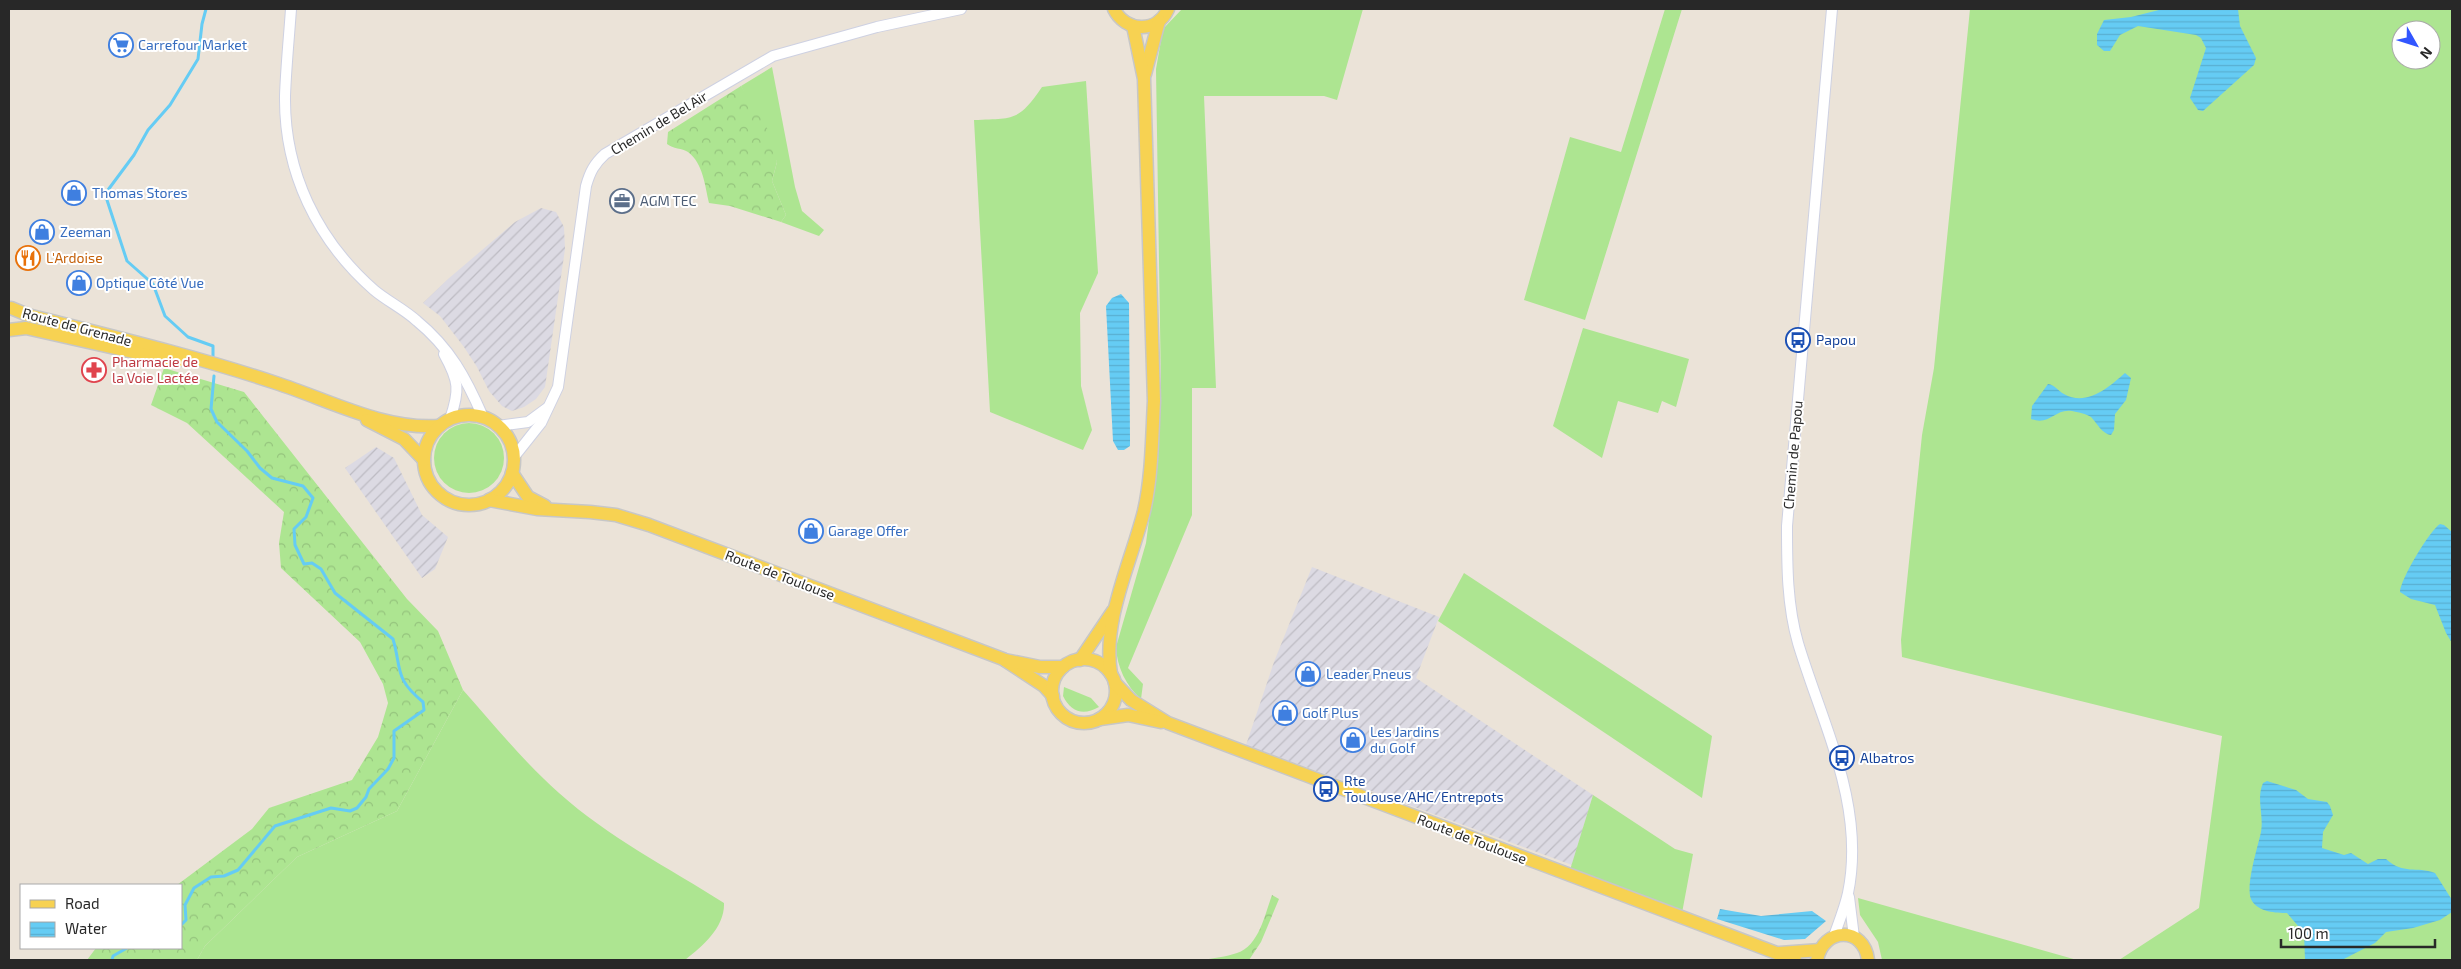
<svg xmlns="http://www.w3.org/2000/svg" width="2461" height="969" font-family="'Exo 2',sans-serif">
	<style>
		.industrial { fill: url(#industrial-furrows) }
		.grass { fill: #ade591; fill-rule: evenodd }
		.forest { fill: url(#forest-crowns) }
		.water { fill: url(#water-rules) }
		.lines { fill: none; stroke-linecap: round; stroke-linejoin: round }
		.stream { stroke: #65ccf4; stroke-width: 3 }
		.minor-casing { stroke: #ced1e2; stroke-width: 12 }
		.major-casing { stroke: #c7c7c7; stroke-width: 15 }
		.minor { stroke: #fff; stroke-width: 10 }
		.major { stroke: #f7d252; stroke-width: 12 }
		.labels { text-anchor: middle; stroke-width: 4; stroke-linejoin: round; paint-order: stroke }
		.shop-label { font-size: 14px; fill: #366cbe; stroke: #fff; text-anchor: start }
		.street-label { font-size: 14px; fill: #282828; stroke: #fff }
		.service-label { font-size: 14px; fill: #4e5e75; stroke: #fff; text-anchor: start }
		.food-label { font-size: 14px; fill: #c56008; stroke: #fff; text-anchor: start }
		.transit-label { font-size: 14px; fill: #164399; stroke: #fff; text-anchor: start }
		.health-label { font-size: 14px; fill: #be3a42; stroke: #fff; text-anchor: start }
	</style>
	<defs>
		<pattern id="industrial-furrows" width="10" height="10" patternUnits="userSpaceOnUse" patternTransform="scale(1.25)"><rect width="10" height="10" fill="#dcdae3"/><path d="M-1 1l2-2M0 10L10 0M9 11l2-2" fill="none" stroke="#bdbbc3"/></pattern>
		<pattern id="forest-crowns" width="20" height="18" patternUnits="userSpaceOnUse" patternTransform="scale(1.25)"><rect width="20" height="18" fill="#ade591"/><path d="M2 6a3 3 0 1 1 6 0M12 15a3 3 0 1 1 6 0" fill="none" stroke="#95c47d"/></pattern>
		<pattern id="water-rules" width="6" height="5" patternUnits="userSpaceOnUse" patternTransform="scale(1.25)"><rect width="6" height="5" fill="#65ccf4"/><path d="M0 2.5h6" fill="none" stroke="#58afd1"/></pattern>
	</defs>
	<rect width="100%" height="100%" fill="#ebe3d8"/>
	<!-- industrial -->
	<g class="industrial">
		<polygon points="541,208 556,212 564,227 565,249 545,387 536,399 524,407 512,411 502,406 489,391 477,367 464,347 440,316 423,303 448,279 515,222"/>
		<polygon points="376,447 394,458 422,515 448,537 435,569 422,578 345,468"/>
		<polygon points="1312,567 1439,617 1416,678 1593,795 1572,865 1246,745 1274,662"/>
	</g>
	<!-- grass -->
	<g class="grass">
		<path d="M1182,9H1363L1337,100L1324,96H1204L1216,388H1192V515L1128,668L1143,684L1141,699C1126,686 1117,667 1116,647L1146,543L1157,458L1161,389L1156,69L1163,29Z"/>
		<polygon points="1665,9 1682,9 1585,320 1524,300 1570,137 1621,152"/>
		<path d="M1970,9H2452V960H2119L2199,908L2222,736L1902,657L1901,640L1922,435L1934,368ZM2401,30H2431V60H2401Z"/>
		<polygon points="772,67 795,187 802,211 824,230 819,236 781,222 786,215 772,181 777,162 741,86"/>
		<path d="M1086,81L1098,273L1080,313L1081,386L1092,430L1083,450L990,412L974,120C1014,118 1018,122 1042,87Z"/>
		<polygon points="1583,328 1689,359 1676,407 1662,401 1658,413 1618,401 1602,458 1553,426"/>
		<circle cx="469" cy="458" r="35"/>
		<polygon points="1464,573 1712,736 1702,798 1438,621"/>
		<path d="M1064,687L1091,698L1099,707C1083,716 1071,712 1063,696Z"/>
		<path d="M463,690C494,725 524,762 559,793C608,837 669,868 724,903C725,927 703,946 685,960H197L205,946L297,857L397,811Z"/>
		<polygon points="1593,795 1675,849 1693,854 1682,913 1570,870"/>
		<polygon points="1858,898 2077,960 1882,960 1878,942 1860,915"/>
	</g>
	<!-- forest -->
	<g class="forest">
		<path d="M741,86L770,133L777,162L772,181L786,215L781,222L730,206L709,203C705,186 703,163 688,152C682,148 673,149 667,144L668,132Z"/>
		<polygon points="164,368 244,392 407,599 438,631 463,690 397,811 297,857 205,946 197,960 87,960 96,948 181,948 181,885 177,885 252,829 269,808 352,780 378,737 388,703 383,684 360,642 281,568 279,543 284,512 187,423 151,405"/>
		<path d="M1272,895L1279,899L1261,942L1249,960H1202C1213,958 1226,957 1237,953C1259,946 1265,914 1272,895Z"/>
	</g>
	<!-- water -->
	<g class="water">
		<polygon points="2163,9 2238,9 2240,26 2256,58 2254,65 2203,111 2198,110 2190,98 2206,48 2201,38 2196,35 2138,26 2120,35 2110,51 2104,51 2097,45 2097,34 2104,20 2131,17"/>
		<polygon points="1121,294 1129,303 1130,440 1130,446 1124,450 1118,450 1113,441 1106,306 1112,298"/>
		<path d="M2125,373L2131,378L2126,400L2115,414L2114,430L2111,435C2102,434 2097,423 2091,417C2087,414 2077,412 2072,411C2055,408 2050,426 2031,419L2032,406L2048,384C2055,385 2058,391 2064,394C2087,407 2109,387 2125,373Z"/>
		<path d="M2440,524L2444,525L2452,532V643L2446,633L2435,605L2411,599L2400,592C2400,580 2430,530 2440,524Z"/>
		<path d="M2267,781L2296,790L2308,799L2327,802L2330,806L2333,815L2323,832L2322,848L2344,855L2351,853L2368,864L2378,859H2386C2404,875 2416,866 2435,873L2452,900V912L2440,920L2413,928L2386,932L2375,943L2342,960H2305L2304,933L2287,913C2276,913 2259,912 2252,901C2244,890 2258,846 2261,832C2264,815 2256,799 2263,783Z"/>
		<polygon points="1720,909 1761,916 1812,911 1826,921 1805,939 1784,940 1717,919"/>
	</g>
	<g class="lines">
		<!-- stream -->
		<g class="stream">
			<polyline points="206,9 202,24 198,59 170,105 148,130 134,155 105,194 127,261 153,284 165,316 188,337 213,346 213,359"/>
			<path d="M181,925L186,920L185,905L194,888L211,877L224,876L238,870L275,826L331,808L350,811L357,808L366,797L369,789L388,769L394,758V731L424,710L423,702C394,678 402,670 393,639L335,593L321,569L312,563L304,564L295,545L294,529L306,517L313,498L303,486L272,478L260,468L247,451L217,422L211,409L214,376"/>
			<polyline points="112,960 113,956 127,948"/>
		</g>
		<defs>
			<g id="minor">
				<path d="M291,9C289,38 286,67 285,96C284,172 317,240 374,290C387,301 404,309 417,321C450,348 466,378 483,417"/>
				<path d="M1832,9L1787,526C1787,565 1787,605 1798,643C1822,723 1866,806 1848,893C1845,907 1839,922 1834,936"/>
				<path d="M444,354C459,381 460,390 450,419"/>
				<polyline points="498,426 528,422 547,408"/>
				<path d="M514,457L541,423L558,387L586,186C590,172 594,164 605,154L773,56L877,27L961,9"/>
				<polyline points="1849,897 1854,937"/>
			</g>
			<g id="major">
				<path d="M1114,9C1125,32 1157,34 1168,9"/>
				<polyline points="1145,74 1159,21"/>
				<path d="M11,308L28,315C111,336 195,356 276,383C329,400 383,430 439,426"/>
				<polyline points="9,330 26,328 164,359 180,360"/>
				<circle cx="469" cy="460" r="45"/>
				<polyline points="367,420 404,439 424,460"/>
				<polyline points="512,473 528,497 545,506"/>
				<polyline points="489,500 537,509 590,512 616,515 649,525 1003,659 1044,686 1053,696"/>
				<circle cx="1084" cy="691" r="32"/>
				<polyline points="1005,660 1040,667 1063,667"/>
				<polyline points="1080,660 1113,611"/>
				<path d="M1111,674C1102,620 1131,563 1144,511C1152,476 1152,437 1154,401L1144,79L1133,26"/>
				<polyline points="1115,683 1131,700 1168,723 1795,960"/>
				<polyline points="1100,719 1128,715 1161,722"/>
				<polyline points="1780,953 1820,950"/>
				<path d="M1817,960C1823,927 1864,926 1868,960"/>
			</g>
		</defs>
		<!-- minor casing -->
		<use href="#minor" class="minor-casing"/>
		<!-- major casing -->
		<use href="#major" class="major-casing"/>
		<!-- minor -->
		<use href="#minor" class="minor"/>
		<!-- major -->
		<use href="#major" class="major"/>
	</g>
	<!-- icons -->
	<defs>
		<symbol id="supermarket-ring" viewBox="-11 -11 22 22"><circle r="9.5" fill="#fff" stroke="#3f7fe0" stroke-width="1.5"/><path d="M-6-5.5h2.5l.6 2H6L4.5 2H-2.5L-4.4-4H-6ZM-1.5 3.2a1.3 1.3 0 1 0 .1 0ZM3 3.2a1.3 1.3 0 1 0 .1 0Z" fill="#3f7fe0"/></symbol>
		<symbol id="shop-ring" viewBox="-11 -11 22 22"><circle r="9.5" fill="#fff" stroke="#3f7fe0" stroke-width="1.5"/><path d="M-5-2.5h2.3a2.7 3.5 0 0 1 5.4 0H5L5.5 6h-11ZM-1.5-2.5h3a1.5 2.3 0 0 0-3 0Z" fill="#3f7fe0"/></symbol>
		<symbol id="office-ring" viewBox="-11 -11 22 22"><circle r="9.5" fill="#fff" stroke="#5c6f8a" stroke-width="1.5"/><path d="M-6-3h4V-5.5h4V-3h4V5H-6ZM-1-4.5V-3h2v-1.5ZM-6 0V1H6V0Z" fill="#5c6f8a"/></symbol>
		<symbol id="restaurant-ring" viewBox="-11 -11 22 22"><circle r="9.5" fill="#fff" stroke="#e8710a" stroke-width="1.5"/><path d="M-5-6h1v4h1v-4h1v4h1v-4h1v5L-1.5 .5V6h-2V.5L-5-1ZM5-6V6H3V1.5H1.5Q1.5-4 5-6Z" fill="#e8710a"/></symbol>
		<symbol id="bus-ring" viewBox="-11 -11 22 22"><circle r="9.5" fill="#fff" stroke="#1a4fb4" stroke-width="1.5"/><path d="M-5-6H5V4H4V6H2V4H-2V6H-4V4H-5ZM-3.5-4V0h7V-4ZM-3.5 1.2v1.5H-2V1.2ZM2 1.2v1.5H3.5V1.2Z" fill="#1a4fb4"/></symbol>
		<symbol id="pharmacy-ring" viewBox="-11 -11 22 22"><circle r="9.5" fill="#fff" stroke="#e0444e" stroke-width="1.5"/><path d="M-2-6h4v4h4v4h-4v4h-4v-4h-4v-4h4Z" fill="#e0444e"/></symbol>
	</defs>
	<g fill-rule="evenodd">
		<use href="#supermarket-ring" x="107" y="31" width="28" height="28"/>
		<use href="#shop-ring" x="60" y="179" width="28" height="28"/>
		<use href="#office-ring" x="608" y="187" width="28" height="28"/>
		<use href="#shop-ring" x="28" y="218" width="28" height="28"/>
		<use href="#restaurant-ring" x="14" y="244" width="28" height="28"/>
		<use href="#shop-ring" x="65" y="269" width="28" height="28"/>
		<use href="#bus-ring" x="1784" y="326" width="28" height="28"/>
		<use href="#pharmacy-ring" x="80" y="356" width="28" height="28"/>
		<use href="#shop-ring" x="797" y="517" width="28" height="28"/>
		<use href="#shop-ring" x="1294" y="660" width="28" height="28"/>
		<use href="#shop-ring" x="1271" y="699" width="28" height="28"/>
		<use href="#shop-ring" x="1339" y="726" width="28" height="28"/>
		<use href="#bus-ring" x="1828" y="744" width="28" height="28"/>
		<use href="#bus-ring" x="1312" y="775" width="28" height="28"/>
	</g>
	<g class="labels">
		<!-- shop labels -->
		<g class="shop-label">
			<text x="138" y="50">Carrefour Market</text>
			<text x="92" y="198">Thomas Stores</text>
			<text x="60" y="237">Zeeman</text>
			<text x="96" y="288">Optique Côté Vue</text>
			<text x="828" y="536">Garage Offer</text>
			<text x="1326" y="679">Leader Pneus</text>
			<text x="1302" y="718">Golf Plus</text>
			<text x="1370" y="737">Les Jardins<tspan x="1370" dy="16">du Golf</tspan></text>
		</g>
		<!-- street labels -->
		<g class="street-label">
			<text transform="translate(659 123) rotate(-31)" y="5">Chemin de Bel Air</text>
			<text transform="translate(77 327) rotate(15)" y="5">Route de Grenade</text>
			<text transform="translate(1793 455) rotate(-85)" y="5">Chemin de Papou</text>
			<text transform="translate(780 575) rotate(21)" y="5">Route de Toulouse</text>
			<text transform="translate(1472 839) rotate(21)" y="5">Route de Toulouse</text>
		</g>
		<!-- service labels -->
		<g class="service-label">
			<text x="640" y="206">AGM TEC</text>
		</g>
		<!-- food labels -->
		<g class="food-label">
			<text x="46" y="263">L'Ardoise</text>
		</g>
		<!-- transit labels -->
		<g class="transit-label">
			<text x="1816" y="345">Papou</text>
			<text x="1860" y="763">Albatros</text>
			<text x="1344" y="786">Rte<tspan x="1344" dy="16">Toulouse/AHC/Entrepots</tspan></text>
		</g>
		<!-- health labels -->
		<g class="health-label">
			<text x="112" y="367">Pharmacie de<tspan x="112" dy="16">la Voie Lactée</tspan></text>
		</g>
	</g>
	<!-- border -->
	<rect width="2461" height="969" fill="none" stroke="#282828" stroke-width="20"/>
	<!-- legend -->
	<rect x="20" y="884" width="162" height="65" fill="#ffffff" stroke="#a9a9a9"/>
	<rect x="30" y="900" width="25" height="8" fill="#f7d252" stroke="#a9a9a9"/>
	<text x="65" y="909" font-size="15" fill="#282828">Road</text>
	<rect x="30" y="922" width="25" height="15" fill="url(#water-rules)" stroke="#a9a9a9"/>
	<text x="65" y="934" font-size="15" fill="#282828">Water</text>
	<!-- north arrow -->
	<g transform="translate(2416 45) rotate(129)"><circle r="24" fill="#ffffff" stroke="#a9a9a9"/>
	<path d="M0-4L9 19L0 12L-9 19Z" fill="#3256ff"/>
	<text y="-8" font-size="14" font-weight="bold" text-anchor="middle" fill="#282828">N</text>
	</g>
	<!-- scale -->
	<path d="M2281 939v8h154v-8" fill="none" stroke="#282828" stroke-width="2.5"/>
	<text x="2288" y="939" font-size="15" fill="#282828" stroke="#ffffff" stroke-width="4" paint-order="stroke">100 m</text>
</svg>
